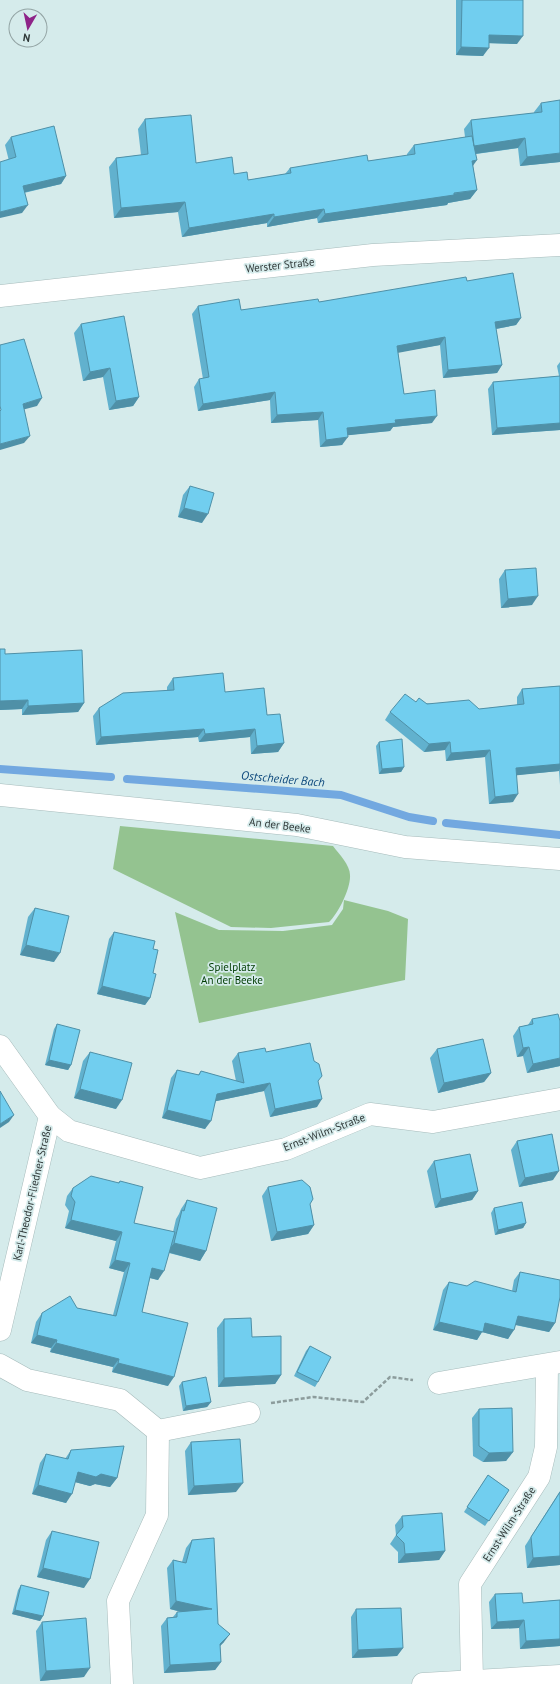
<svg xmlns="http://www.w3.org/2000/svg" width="560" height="1684" font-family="'PT Sans',sans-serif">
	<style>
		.green { fill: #94c390 }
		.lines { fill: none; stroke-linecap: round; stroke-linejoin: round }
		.stream { stroke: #72a8e0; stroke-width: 8 }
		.minor-casing { stroke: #a6bbbb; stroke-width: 23 }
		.major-casing { stroke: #a6bbbb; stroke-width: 23 }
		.path { stroke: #8c9c9c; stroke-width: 2.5; stroke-dasharray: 4 2; stroke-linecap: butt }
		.minor { stroke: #fff; stroke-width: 22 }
		.major { stroke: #fff; stroke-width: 22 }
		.wall { fill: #61b1ce }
		.shaded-wall { fill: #4f90a7 }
		.building { fill: #71ceef; stroke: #4f90a7 }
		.labels { text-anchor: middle; stroke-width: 3.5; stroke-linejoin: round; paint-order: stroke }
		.street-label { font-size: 11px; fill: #303939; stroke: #d5ebeb }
		.park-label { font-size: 11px; fill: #003c02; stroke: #d5ebeb }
		.water-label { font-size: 12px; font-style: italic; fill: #0b477b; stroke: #d5ebeb }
	</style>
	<rect width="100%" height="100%" fill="#d5ebeb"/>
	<!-- green -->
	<g class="green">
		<path d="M120,826L333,846C339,854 350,865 350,875C351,888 338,914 329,922L271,928L231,927L113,869Z"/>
		<polygon points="344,900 388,911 408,919 405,980 199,1023 175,912 219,930 283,931 332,925 343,909"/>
	</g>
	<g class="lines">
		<!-- stream -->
		<g class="stream">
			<polyline points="0,769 111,777"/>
			<polyline points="127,779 341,795 409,817 433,821"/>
			<polyline points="446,823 560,835"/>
		</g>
		<defs>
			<g id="minor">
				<polyline points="0,795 297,825 405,847 560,859"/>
				<polyline points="0,1046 50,1116 0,1330"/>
				<polyline points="50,1116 69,1131 200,1168 286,1149 370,1114 433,1122 560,1099"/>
				<polyline points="0,1365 27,1380 120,1400 158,1431 157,1515 118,1601 122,1684"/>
				<polyline points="439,1383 560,1362"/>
				<polyline points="158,1431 249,1413"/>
				<polyline points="472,1681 470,1584 539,1477 546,1447 547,1365"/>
				<polyline points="423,1684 560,1676"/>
			</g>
			<polyline id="major" points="0,296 373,255 560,245"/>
		</defs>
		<!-- minor casing -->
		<use href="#minor" class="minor-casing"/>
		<!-- major casing -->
		<use href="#major" class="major-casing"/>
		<!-- path -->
		<polyline class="path" points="271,1403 313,1397 363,1402 390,1377 413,1380"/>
		<!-- minor -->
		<use href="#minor" class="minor"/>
		<!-- major -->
		<use href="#major" class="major"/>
	</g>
	<!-- wall -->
	<g class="wall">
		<polygon points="456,0 523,0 517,44 489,43 483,56 456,55"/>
		<polygon points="541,103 560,162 520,166 518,148 476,154 473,166 477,190 470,199 448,203 447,205 318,223 317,218 267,227 267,223 182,237 178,212 114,218 109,167 116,158 141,155 138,129 145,119 196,163 234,174 248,180 285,174 290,168 368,161 407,156 407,154 414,145 465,137 464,129 471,120 534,113 534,112"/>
		<polygon points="11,137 66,176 61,184 24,193 22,213 5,145"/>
		<polygon points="467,281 521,318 516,325 496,329 502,365 497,373 443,378 440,345 398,352 404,394 432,423 393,427 390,431 347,435 342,445 320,447 318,420 271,423 270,400 198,411 194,387 199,379 203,379 192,314 198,306 241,310 319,302"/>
		<polygon points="81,324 139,397 133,406 109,410 103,377 83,381 74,333"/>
		<polygon points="560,362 560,430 492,435 488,389 493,382 559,376 557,366"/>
		<polygon points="190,486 202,523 178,517 183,495"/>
		<polygon points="505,570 532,605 501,608 499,579"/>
		<polygon points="0,649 5,654 84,703 78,712 22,715 22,709 0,710"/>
		<polygon points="173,678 225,692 267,715 284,743 278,752 251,754 250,737 199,742 198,737 96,745 93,716 99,708 167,690 167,687"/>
		<polygon points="560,686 560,785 559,771 516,775 513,802 489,804 485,757 446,761 445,750 424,752 385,720 390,712 416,702 479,709 517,705 517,697 522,689"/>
		<polygon points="379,742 404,767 401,772 379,774 376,746"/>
		<polygon points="35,908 54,962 20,955 28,917"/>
		<polygon points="114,932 153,949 153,973 150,998 145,1005 97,994 109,939"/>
		<polygon points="532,1019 560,1066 527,1073 523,1056 517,1057 513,1036 519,1027 528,1025"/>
		<polygon points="57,1024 71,1065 68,1070 45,1065 54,1029"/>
		<polygon points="437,1049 491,1073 484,1082 438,1093 430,1058"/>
		<polygon points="90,1052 116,1109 74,1098 83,1061"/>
		<polygon points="266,1052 318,1081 317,1107 270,1117 264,1091 216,1101 205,1129 162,1118 171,1078 177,1070 198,1075 201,1071 236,1081 232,1061 238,1053"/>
		<polygon points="517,1141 553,1180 519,1187 511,1150"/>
		<polygon points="434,1161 478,1191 472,1200 435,1208 427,1171"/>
		<polygon points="120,1181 134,1223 173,1232 176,1219 179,1214 181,1209 187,1200 206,1251 200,1261 169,1253 158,1280 150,1278 142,1312 168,1386 112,1372 113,1367 50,1352 51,1348 31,1343 36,1322 42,1313 77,1308 113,1315 124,1272 109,1268 116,1241 65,1228 69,1211 65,1205 67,1196 73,1188 118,1183"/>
		<polygon points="268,1187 310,1204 314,1225 308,1234 271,1241 262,1196"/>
		<polygon points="494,1208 526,1223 523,1228 495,1235 491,1213"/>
		<polygon points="520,1272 555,1323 549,1332 515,1325 508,1339 482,1332 477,1340 433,1330 443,1290 449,1282 467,1286 512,1291 514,1280"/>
		<polygon points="224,1319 252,1337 281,1375 275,1384 218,1387 217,1328"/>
		<polygon points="310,1346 318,1382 315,1387 294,1376 306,1351"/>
		<polygon points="182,1382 211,1402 207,1407 183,1411 179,1386"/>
		<polygon points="479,1409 513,1452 506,1461 483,1462 473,1456 472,1418"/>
		<polygon points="191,1442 236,1492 188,1495 185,1451"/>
		<polygon points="71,1450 117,1478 110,1487 95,1484 90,1486 75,1482 66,1503 32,1494 40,1463 46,1454 65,1459"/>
		<polygon points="488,1475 509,1490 485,1526 464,1512"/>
		<polygon points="560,1491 560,1565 527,1568 525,1546"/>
		<polygon points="402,1516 445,1551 439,1560 398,1563 398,1552 390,1544 396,1535 395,1525"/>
		<polygon points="52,1531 84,1588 37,1577 46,1540"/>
		<polygon points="192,1540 224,1642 220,1646 221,1662 215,1670 164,1673 161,1626 167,1618 173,1617 177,1612 181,1612 170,1609 167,1568 173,1560 182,1562 186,1548"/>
		<polygon points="21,1585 43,1616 40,1621 12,1614 18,1590"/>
		<polygon points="495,1594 523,1603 560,1600 560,1646 520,1649 519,1628 491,1629 489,1602"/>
		<polygon points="356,1609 403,1648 397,1656 352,1658 351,1617"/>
		<polygon points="42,1622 84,1677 40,1681 36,1631"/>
	</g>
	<!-- shaded-wall -->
	<g class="shaded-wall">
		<polygon points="489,35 523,36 517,44 483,43"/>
		<polygon points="461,47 489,48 483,56 456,55"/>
		<polygon points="525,138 518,148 467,155 474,146"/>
		<polygon points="560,153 560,162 520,166 527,157"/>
		<polygon points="477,160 470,170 472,161"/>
		<polygon points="66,176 61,184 17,194 23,186"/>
		<polygon points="477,190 470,199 448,203 447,205 318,223 325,214"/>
		<polygon points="185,202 178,212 114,218 121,208"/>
		<polygon points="28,205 22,213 0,218 0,212"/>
		<polygon points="324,209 317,218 267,227 274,217"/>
		<polygon points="274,214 267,223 182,237 189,228"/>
		<polygon points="521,318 516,325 490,330 495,322"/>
		<polygon points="445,337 440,345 392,354 397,346"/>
		<polygon points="502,365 497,373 443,378 448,370"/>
		<polygon points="110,368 103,377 83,381 90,372"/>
		<polygon points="275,392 270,400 198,411 203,404"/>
		<polygon points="139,397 133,406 109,410 116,401"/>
		<polygon points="42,398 37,406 18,411 23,404"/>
		<polygon points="323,412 318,420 271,423 277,415"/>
		<polygon points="437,416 432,423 393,427 390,431 341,436 347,428 395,420"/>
		<polygon points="560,423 560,430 492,435 497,428"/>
		<polygon points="30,436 24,443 0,450 0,444"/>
		<polygon points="348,437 342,445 320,447 326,440"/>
		<polygon points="184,508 208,514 202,523 178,517"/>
		<polygon points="538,596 532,605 501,608 508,599"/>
		<polygon points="28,700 22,709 0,710 0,701"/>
		<polygon points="84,703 78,712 22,715 28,706"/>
		<polygon points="204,729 198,737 96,745 101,737"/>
		<polygon points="255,729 250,737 199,742 205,734"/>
		<polygon points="450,742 445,750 424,752 429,744"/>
		<polygon points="284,743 278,752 251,754 257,746"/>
		<polygon points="490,750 485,757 446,761 451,753"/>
		<polygon points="560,764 560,769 559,771 510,776 516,768"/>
		<polygon points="404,767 401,772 379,774 382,769"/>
		<polygon points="518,794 513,802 489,804 495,797"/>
		<polygon points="26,945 60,953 54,962 20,955"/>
		<polygon points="102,986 150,998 145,1005 97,994"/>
		<polygon points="529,1047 523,1056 517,1057 523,1048"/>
		<polygon points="560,1058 560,1066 527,1073 533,1064"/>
		<polygon points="49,1060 71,1065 68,1070 45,1065"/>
		<polygon points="491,1073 484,1082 438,1093 444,1083"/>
		<polygon points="270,1083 264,1091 212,1102 217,1094"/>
		<polygon points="80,1089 122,1100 116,1109 74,1098"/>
		<polygon points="322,1099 317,1107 270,1117 275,1109"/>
		<polygon points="167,1110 211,1121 205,1129 162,1118"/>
		<polygon points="14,1115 9,1122 0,1128 0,1124"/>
		<polygon points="559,1171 553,1180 519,1187 525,1178"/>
		<polygon points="478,1191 472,1200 435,1208 441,1199"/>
		<polygon points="71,1220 122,1232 116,1241 65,1228"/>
		<polygon points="526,1223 523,1228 495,1235 498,1230"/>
		<polygon points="314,1225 308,1234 271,1241 277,1232"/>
		<polygon points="174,1243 206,1251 200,1261 167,1252"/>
		<polygon points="115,1260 130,1263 124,1272 109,1268"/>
		<polygon points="152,1268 164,1271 158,1280 146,1277"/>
		<polygon points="518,1316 555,1323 549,1332 512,1324"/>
		<polygon points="439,1322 485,1323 514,1330 508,1339 482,1332 477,1340 433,1330"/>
		<polygon points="37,1335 57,1340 51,1348 31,1343"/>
		<polygon points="56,1343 119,1359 113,1367 50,1352"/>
		<polygon points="118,1363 174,1377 168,1386 112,1372"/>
		<polygon points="281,1375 275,1384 218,1387 224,1378"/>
		<polygon points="211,1402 207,1407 183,1411 186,1406"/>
		<polygon points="513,1452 506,1461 483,1462 489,1453"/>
		<polygon points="78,1472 101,1474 117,1478 110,1487 95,1484 90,1486 71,1481"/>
		<polygon points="243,1483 236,1492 188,1495 194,1486"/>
		<polygon points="38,1485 72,1494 66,1503 32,1494"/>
		<polygon points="445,1551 439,1560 398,1563 405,1554"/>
		<polygon points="560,1556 560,1565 527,1568 533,1558"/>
		<polygon points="43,1568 90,1579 84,1588 37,1577"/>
		<polygon points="176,1601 212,1609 206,1618 170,1609"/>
		<polygon points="15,1610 43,1616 40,1621 12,1614"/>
		<polygon points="524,1620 519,1628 491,1629 497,1622"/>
		<polygon points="230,1634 224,1642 214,1652 220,1644"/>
		<polygon points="560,1639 560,1646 520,1649 526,1641"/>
		<polygon points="403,1648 397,1656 352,1658 358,1650"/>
		<polygon points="221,1662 215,1670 164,1673 170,1665"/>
		<polygon points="90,1668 84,1677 40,1681 46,1671"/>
	</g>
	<!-- building -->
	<g class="building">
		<polygon points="462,0 523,0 523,36 489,35 489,48 461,47"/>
		<polygon points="560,100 560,153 527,157 525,138 474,146 477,160 472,161 477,190 454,193 454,195 325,214 324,209 274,217 274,214 189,228 185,202 121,208 116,158 148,154 145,119 191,115 196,163 232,157 234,174 247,172 248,180 291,173 290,168 367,155 368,161 415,154 414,145 472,136 474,146 471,120 542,112 541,103"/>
		<polygon points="54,126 66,176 23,186 28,205 0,212 0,162 16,157 11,137"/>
		<polygon points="513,273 521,318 495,322 502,365 448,370 445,337 397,346 404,394 435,390 437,416 395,420 396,423 347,428 348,437 326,440 323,412 277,415 275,392 203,404 199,379 209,377 198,306 239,299 241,310 318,299 319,302 466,277 467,281"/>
		<polygon points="124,316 139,397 116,401 110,368 90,372 81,324"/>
		<polygon points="24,339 42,398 23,404 30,436 0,444 0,411 1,410 0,406 0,345"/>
		<polygon points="560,376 560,423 497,428 493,382"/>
		<polygon points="190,486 214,493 208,514 184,508"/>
		<polygon points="536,568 538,596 508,599 505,570"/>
		<polygon points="0,649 5,649 5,654 82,650 84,703 28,706 28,700 0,701"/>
		<polygon points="223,673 225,692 264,688 267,715 280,714 284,743 257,746 255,729 205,734 204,729 101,737 99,708 123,693 174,690 173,678"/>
		<polygon points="560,686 560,764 516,768 518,794 495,797 490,750 451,753 450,742 429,744 390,712 405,694 416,702 419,698 427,704 469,700 479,709 524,704 522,689"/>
		<polygon points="402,739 404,767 382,769 379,742"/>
		<polygon points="35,908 69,916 60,953 26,945"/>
		<polygon points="114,932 155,941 153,949 158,950 153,973 156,974 150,998 102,986"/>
		<polygon points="558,1014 560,1021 560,1058 533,1064 529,1047 523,1048 519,1027 533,1024 532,1019"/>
		<polygon points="57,1024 80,1030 71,1065 49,1060"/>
		<polygon points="483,1039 491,1073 444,1083 437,1049"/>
		<polygon points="310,1043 314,1061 319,1064 322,1076 318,1081 322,1099 275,1109 270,1083 217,1094 211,1121 167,1110 177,1070 199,1075 201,1071 244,1083 238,1053 265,1048 266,1052"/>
		<polygon points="90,1052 132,1063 122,1100 80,1089"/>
		<polygon points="0,1091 14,1115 0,1124"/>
		<polygon points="552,1134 559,1171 525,1178 517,1141"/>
		<polygon points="470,1154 478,1191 441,1199 434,1161"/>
		<polygon points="91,1176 119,1183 120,1181 143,1187 134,1223 175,1232 164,1271 152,1268 142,1312 188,1323 174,1377 118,1363 119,1359 56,1343 57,1340 37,1335 42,1313 70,1296 77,1308 116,1316 130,1263 115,1260 122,1232 71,1220 75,1202 71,1196 73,1188"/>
		<polygon points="302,1180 310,1187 313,1199 310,1204 314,1225 277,1232 268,1187"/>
		<polygon points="187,1200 217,1208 206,1251 174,1243 182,1210 184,1211"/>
		<polygon points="522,1202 526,1223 498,1230 494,1208"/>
		<polygon points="520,1272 560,1280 560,1297 555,1323 518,1316 514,1330 485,1323 483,1332 439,1322 449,1282 467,1286 475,1281 516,1292"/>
		<polygon points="251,1318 252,1337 281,1336 281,1375 224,1378 224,1319"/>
		<polygon points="310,1346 331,1357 318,1382 297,1372"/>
		<polygon points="206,1377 211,1402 186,1406 182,1382"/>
		<polygon points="512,1408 513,1452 489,1453 479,1446 479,1409"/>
		<polygon points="240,1439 243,1483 194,1486 191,1442"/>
		<polygon points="124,1446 117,1478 101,1474 96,1477 78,1472 72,1494 38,1485 46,1454 68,1459 71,1450"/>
		<polygon points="488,1475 509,1490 489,1521 467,1507"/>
		<polygon points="560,1492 560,1556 533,1558 531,1537"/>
		<polygon points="442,1513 445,1551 405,1554 404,1543 396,1535 403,1527 402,1516"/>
		<polygon points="52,1531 99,1542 90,1579 43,1568"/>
		<polygon points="214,1538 218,1624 230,1634 220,1644 221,1662 170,1665 167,1618 177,1617 177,1612 212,1609 176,1601 173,1560 186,1563 192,1540"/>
		<polygon points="21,1585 49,1592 43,1616 15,1610"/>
		<polygon points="522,1593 523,1603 560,1600 560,1639 526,1641 524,1620 497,1622 495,1594"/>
		<polygon points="401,1608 403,1648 358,1650 356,1609"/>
		<polygon points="86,1618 90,1668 46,1671 42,1622"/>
	</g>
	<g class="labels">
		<!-- street labels -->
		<g class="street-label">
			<text transform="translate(280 265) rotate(-6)" y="4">Werster Straße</text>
			<text transform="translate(280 825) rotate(7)" y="4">An der Beeke</text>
			<text transform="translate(324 1132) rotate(-21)" y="4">Ernst-Wilm-Straße</text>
			<text transform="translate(32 1193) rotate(-77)" y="4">Karl-Theodor-Fliedner-Straße</text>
			<text transform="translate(509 1524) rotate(-57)" y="4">Ernst-Wilm-Straße</text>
		</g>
		<!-- park labels -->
		<g class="park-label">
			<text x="232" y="971">Spielplatz<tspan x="232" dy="13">An der Beeke</tspan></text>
		</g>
		<!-- water labels -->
		<g class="water-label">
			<text transform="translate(283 779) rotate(5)" y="4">Ostscheider Bach</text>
		</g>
	</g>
	<!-- north arrow -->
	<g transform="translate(28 28) rotate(189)"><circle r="19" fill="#d5ebeb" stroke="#93a4a4"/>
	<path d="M0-3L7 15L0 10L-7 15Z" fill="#8e2488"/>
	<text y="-6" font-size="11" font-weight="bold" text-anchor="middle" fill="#303939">N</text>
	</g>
</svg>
